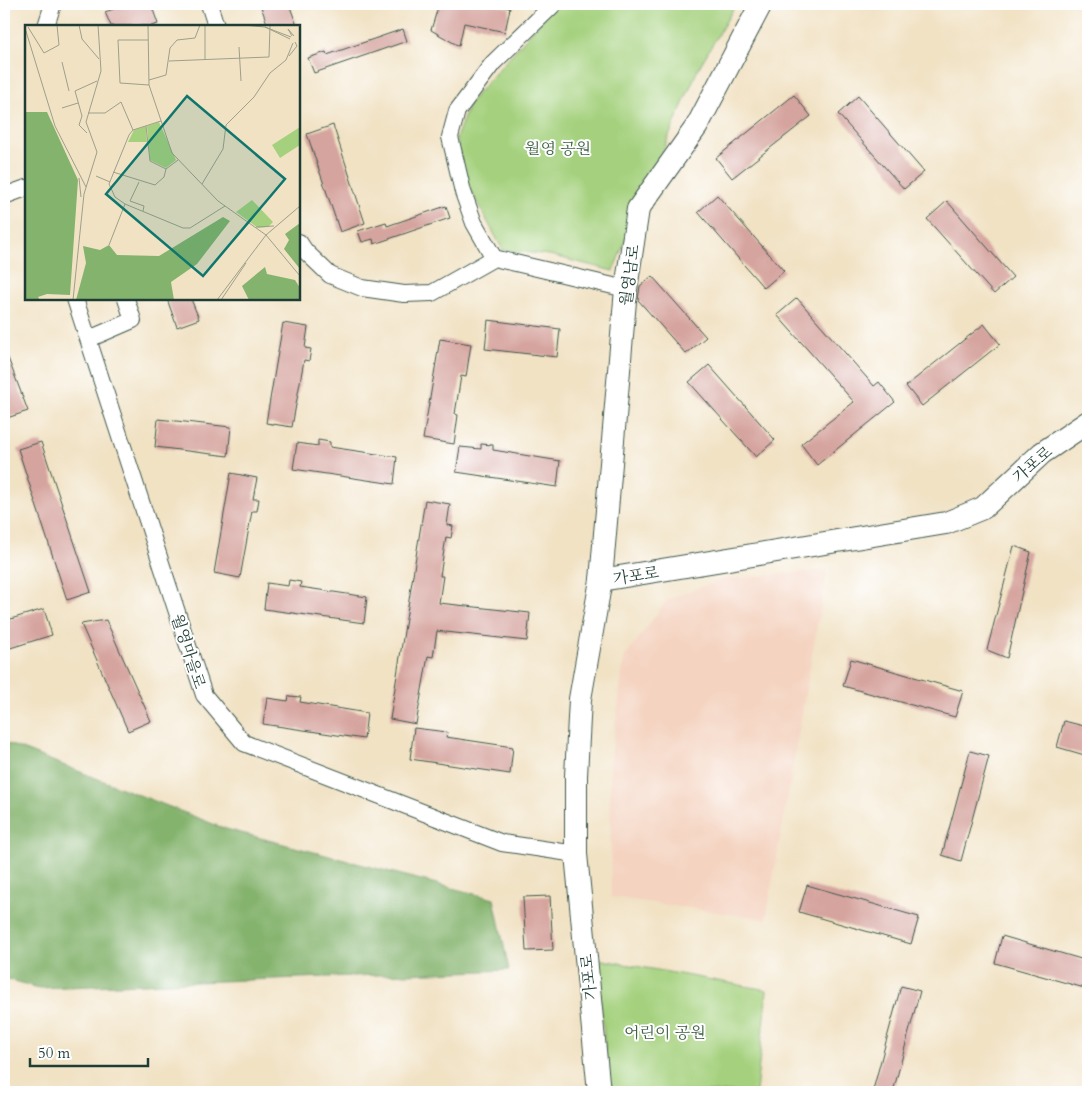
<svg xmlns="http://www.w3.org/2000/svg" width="1092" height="1096" font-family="Cardo,'Noto Serif KR',serif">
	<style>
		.built { fill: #f4d3c0 }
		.green { fill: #a5d17e; stroke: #628759 }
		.forest { fill: #84b36d; stroke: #527850 }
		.building { fill: #d6a49f }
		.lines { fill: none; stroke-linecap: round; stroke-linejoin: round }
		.street-casing { stroke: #3e564a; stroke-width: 18 }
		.secondary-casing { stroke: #3e564a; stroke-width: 24 }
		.street { stroke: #fff; stroke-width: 16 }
		.secondary { stroke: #fff; stroke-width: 22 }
		.labels { text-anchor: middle; stroke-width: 4; stroke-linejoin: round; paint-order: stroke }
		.park-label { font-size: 16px; fill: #406246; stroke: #fff }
		.street-label { font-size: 16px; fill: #1f3d34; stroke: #fff }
		.inset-road { fill: none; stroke: #9da08a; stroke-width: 1 }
		.view { fill: #0f766e; fill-opacity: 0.15; stroke: #0f766e; stroke-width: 2.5 }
		.inset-edge { fill: none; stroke: #1f3d34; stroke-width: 2.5 }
	</style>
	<rect width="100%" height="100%" fill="#fff"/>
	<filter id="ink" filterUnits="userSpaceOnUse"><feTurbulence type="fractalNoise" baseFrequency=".02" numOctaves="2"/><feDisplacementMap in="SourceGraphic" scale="10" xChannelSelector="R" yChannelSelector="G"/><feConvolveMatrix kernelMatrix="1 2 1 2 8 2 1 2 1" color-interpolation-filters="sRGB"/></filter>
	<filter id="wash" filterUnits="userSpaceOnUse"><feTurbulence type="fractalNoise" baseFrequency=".0096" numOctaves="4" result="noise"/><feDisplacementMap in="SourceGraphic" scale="20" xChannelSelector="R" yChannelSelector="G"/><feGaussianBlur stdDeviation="1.12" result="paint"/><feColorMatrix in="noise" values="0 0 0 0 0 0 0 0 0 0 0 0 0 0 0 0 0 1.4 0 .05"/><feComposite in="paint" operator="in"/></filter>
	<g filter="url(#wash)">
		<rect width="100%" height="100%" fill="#f1e2c4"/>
		<!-- built -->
		<polygon class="built" points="827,570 766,919 611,897 610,767 624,658 668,599 723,579"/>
		<!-- green -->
		<g class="green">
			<polygon points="556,4 736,4 698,69 647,187 613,271 550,255 503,250 467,184 456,138 470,102"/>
			<polygon points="597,959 767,990 756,1092 609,1092"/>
		</g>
		<!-- forest -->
		<polygon class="forest" points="4,742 226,829 494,899 509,970 39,988 4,978"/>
		<g id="blocks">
			<!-- building -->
			<g class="building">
				<polygon points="128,4 151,4 158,24 151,26 111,26 105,12"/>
				<polygon points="260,4 289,4 297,26 268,26"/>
				<polygon points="439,4 492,4 510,8 505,32 464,23 459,46 431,30"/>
				<polygon points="403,29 407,41 314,73 308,58 326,52 327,55"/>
				<polygon points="794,95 811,116 732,178 716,158"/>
				<polygon points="858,96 924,172 904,189 838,114"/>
				<polygon points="333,125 365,223 340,232 307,134"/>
				<polygon points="717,195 784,271 764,288 698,212"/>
				<polygon points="947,201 1013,277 994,294 927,219"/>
				<polygon points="446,206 450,218 374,244 373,239 362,242 358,231 386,222 387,226"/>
				<polygon points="652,276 706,337 686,354 638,300 640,286"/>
				<polygon points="797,298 874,386 879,382 895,402 817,465 801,444 854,402 777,315"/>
				<polygon points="167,299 191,299 199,319 177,327"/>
				<polygon points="488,320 560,329 557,357 485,349"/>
				<polygon points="283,323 308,327 305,348 311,349 309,361 304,360 292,427 266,423"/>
				<polygon points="984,324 1000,344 922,406 906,386"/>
				<polygon points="440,339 471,344 466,377 461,376 455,414 458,415 454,444 423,439"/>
				<polygon points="4,350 5,350 28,411 7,418 4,409"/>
				<polygon points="709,365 775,440 756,457 689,382"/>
				<polygon points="158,419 231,427 228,456 155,447"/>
				<polygon points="318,440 330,442 330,447 397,457 394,484 293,469 297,443 318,446"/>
				<polygon points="41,442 91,592 67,600 18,449"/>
				<polygon points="481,444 493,445 493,450 560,461 557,487 456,472 460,447 481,449"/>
				<polygon points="231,473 257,478 253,499 259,499 257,511 252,511 240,578 214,573"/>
				<polygon points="425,500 450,504 447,525 453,526 451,538 446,537 440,576 443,576 439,603 530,613 527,641 437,631 433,657 428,656 416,724 390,719"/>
				<polygon points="1014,546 1031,552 1007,658 987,650"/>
				<polygon points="289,580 301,582 300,587 367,597 364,623 264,609 267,583 288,586"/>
				<polygon points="44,609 52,635 4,650 4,621"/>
				<polygon points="106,620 151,721 128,731 81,624"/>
				<polygon points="851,659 963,691 955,717 843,686"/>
				<polygon points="289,696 301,697 300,702 367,713 364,739 263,724 267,698 288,701"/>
				<polygon points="1064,721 1088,727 1088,756 1057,747"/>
				<polygon points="414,728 447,732 446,737 513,747 510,774 410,759"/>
				<polygon points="970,751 989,756 961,861 942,855"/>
				<polygon points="807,885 919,917 911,944 799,912"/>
				<polygon points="550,896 553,950 526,951 523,897"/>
				<polygon points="1002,936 1088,961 1088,989 995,963"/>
				<polygon points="901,986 920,991 893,1092 881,1092 873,1090"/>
			</g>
		</g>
	</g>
	<g filter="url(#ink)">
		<use href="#blocks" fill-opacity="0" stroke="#3e564a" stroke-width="1"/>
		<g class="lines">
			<defs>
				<g id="street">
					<polyline points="209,4 216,26"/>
					<polyline points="46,26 53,4"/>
					<polyline points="4,196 26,188"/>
					<polyline points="299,242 305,251 330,275 362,288 404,294 432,293 494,258 626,289"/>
					<polyline points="494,258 474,223 463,192 450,137 457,111 493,63 554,4"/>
					<polyline points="75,299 204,695 244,743 502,843 576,854"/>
					<polyline points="89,339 133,320 126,299"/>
				</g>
				<g id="secondary">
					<polyline points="601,580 946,523 983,508 1042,453 1088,422"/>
					<polyline points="599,1092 576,854 576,776 580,699 601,580 626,289 638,209 697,126 761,4"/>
				</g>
			</defs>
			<!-- street casing -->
			<use href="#street" class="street-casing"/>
			<!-- secondary casing -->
			<use href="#secondary" class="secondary-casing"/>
			<!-- street -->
			<use href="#street" class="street"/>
			<!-- secondary -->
			<use href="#secondary" class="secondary"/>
		</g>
	</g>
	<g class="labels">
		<!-- park labels -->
		<g class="park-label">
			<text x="558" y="154">월영 공원</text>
			<text x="665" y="1038">어린이 공원</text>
		</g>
		<!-- street labels -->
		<g class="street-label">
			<text transform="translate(629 275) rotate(-82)" y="6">월영남로</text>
			<text transform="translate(1032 464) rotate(-41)" y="6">가포로</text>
			<text transform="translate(636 575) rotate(-9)" y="6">가포로</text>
			<text transform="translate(189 651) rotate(72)" y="6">월영마을로</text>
			<text transform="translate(588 977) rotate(-96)" y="6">가포로</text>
		</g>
	</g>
	<!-- overview -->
	<g transform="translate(25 25)">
		<rect width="275" height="275" fill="#f1e2c4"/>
		<path d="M134,97L151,135L141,143L125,135L122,101ZM121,101L122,117H103L109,105ZM275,102V120L255,133L247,120ZM227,175L248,197L243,202L233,203L211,187Z" fill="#a5d17e"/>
		<path d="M0,87H22L53,155L45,270L22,269L13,272L15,275H0ZM198,192L205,196L172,239L146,257L149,275H51L61,238L58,221L75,225L84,220L92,230L134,231ZM275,198V244L259,224L264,215L260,209ZM240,242L242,249L270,255L275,263V275H224L217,261Z" fill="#84b36d"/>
		<path class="inset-road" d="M54,0L57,14L74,34M123,0L124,60L147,128L193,176L241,210L275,251M180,0V35M218,0L240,2M3,2L19,28L34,20L32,0M0,3L30,101L61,162M267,11L263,4L269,11M265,14L240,2L266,12M123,15H93L95,58L124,60M214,22L216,56M264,31L272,21L270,17M144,36L244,32L245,1M37,37L44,66M124,55L141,50L145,23L152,15L170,13L175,0M37,83L53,78M63,88H80L96,77L108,105M136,96L108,105L104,110L84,159L90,172L100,179L158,203H165L200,181M121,101L125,136L141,144M62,108L54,100L57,91L50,66L72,56M88,147L130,160L139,152L141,144L153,135M71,151L85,157M54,153L56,172M114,157L105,176L119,181L118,186M177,159L198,124L201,100L229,72L245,48L261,35L268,18M231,202L249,201M241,210L275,181M84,220L100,179M48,275L59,169L72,127L61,97L76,46L73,0M192,275L241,210M196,275L221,238"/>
		<path class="view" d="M162,71L260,154L178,251L81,169Z"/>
		<rect width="275" height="275" class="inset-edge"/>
	</g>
	<!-- margin -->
	<rect width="1092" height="1096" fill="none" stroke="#fff" stroke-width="20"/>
	<!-- scale -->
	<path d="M30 1058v8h118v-8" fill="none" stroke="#1f3d34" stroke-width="2.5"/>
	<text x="38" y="1058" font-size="15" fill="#1f3d34" stroke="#ffffff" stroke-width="4" paint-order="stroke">50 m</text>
</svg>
